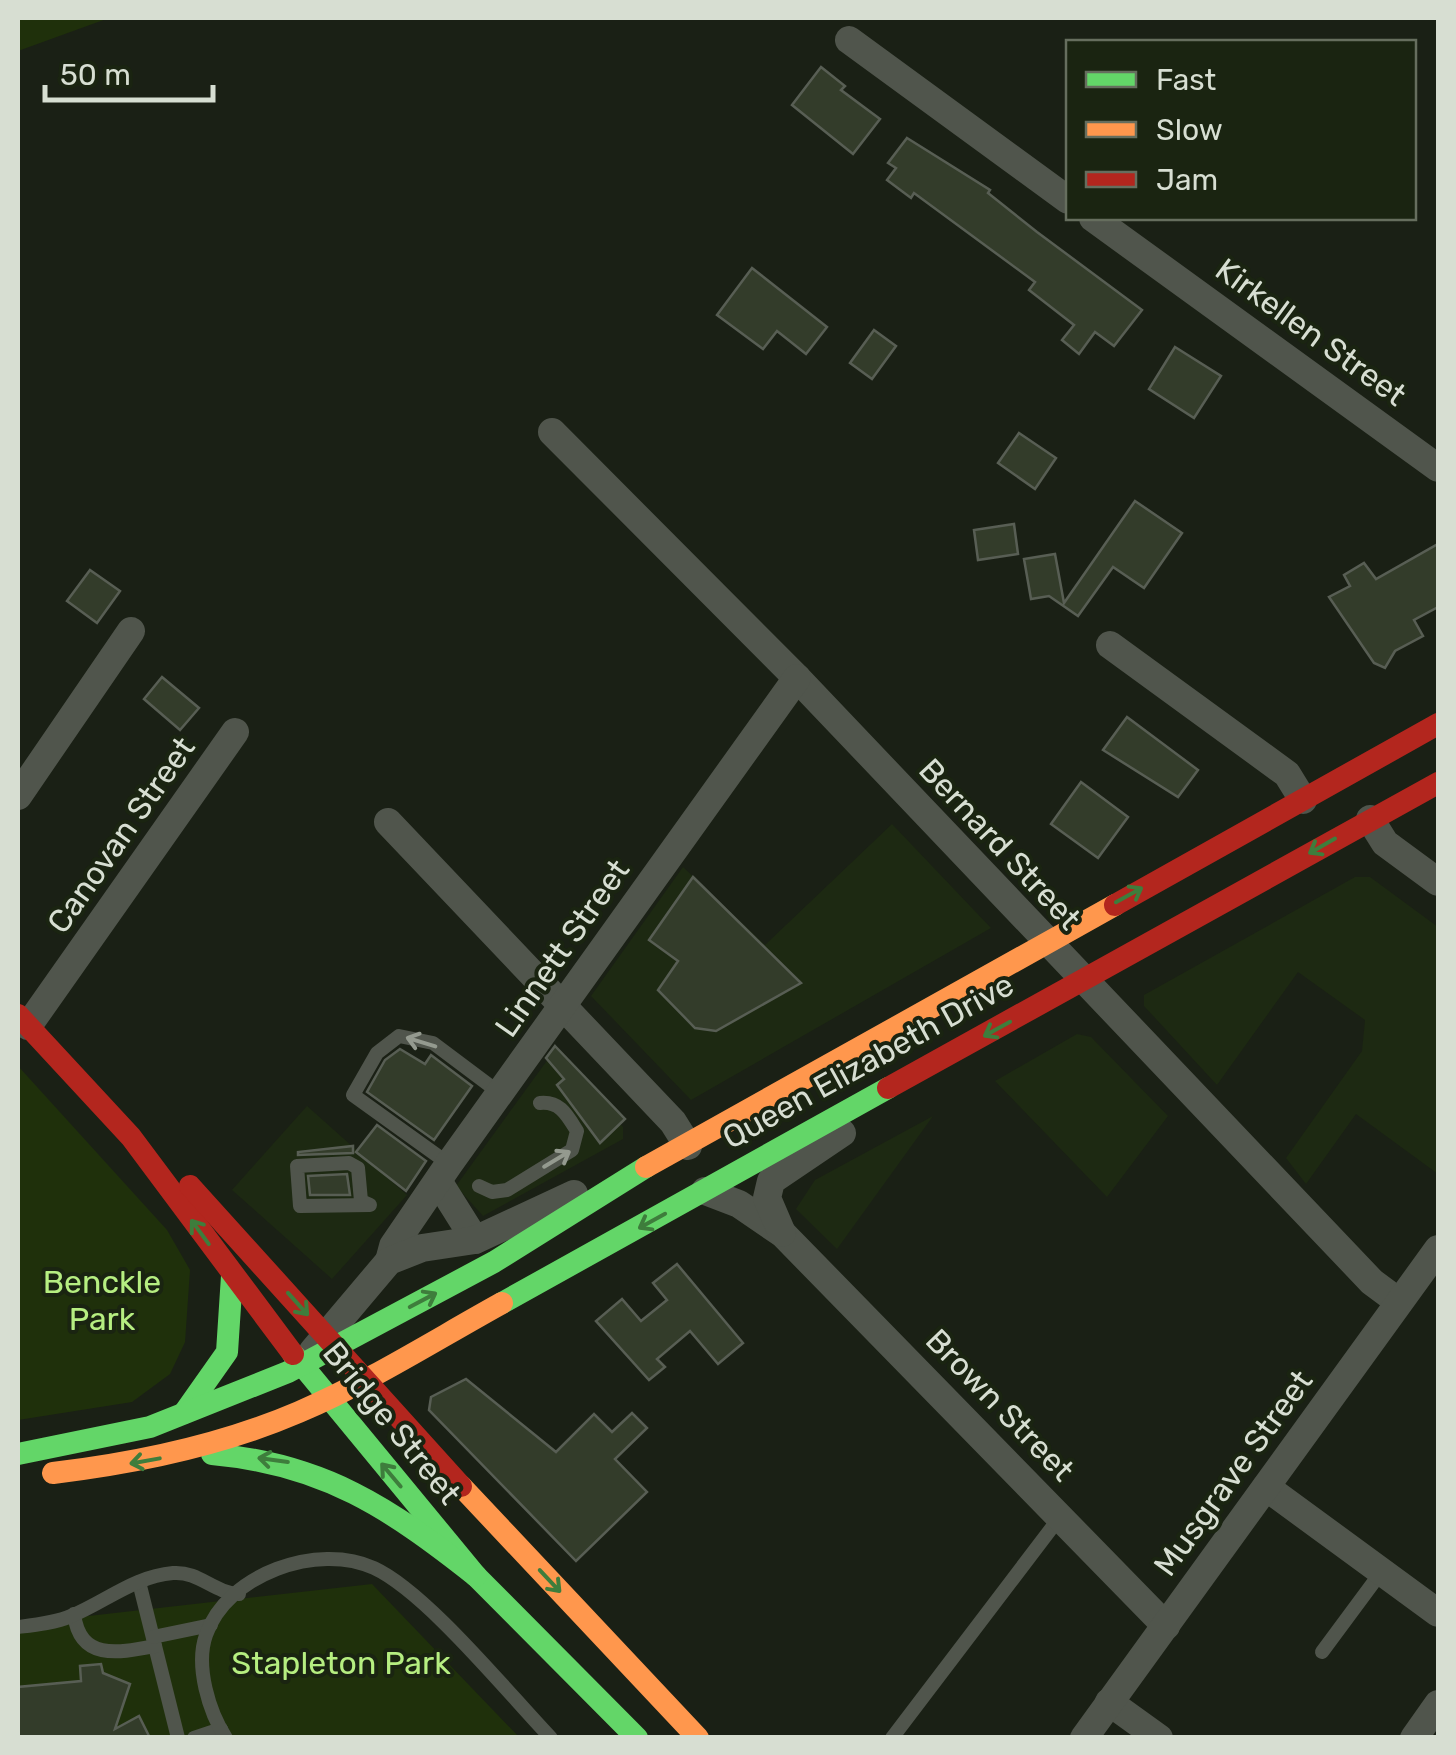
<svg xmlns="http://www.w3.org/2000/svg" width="1456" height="1755" font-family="Rubik,sans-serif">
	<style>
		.built { fill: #1d2912 }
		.green { fill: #1f300b }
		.building { fill: #333c2a; stroke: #585e54; stroke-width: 2.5 }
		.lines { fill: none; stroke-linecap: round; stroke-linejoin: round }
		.lane { stroke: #50554c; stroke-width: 14 }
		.street { stroke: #50554c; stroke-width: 28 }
		.fast { stroke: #63d668; stroke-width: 22 }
		.slow { stroke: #ff974d; stroke-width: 22 }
		.jam { stroke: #b3261e; stroke-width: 22 }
		.oneway { stroke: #3e7d3c }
		.oneway2 { stroke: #949a8f }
		.labels { text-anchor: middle; stroke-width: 8; stroke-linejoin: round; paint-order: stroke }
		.street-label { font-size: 32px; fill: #d7ded2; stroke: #1a2411 }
		.park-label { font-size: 32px; fill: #b6ee81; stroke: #1a2411 }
	</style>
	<rect width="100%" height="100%" fill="#1a2015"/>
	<!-- built -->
	<g class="built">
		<polygon points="892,824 991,928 691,1100 591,996 683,867 765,945"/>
		<polygon points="1355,877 1370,877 1438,927 1438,1174 1356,1114 1306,1184 1286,1158 1362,1051 1365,1020 1298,972 1217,1085 1144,1006 1144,995"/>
		<polygon points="1077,1034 1091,1037 1168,1116 1107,1197 995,1081"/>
		<polygon points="554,1051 623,1127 623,1139 483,1216 456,1186"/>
		<polygon points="307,1106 407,1195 332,1279 232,1190"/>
		<polygon points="933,1116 837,1249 796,1209 815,1180"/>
	</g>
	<!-- green -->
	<g class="green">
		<polygon points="18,18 109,18 18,51"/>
		<polygon points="18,1066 167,1230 190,1270 185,1342 170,1374 132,1402 18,1420"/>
		<polygon points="372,1584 519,1737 18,1737 18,1624"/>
	</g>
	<!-- building -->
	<g class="building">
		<polygon points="821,67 845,86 841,90 880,119 853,154 792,105"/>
		<polygon points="907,138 990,190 988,193 1037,232 1142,310 1114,346 1095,332 1079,354 1062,340 1074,325 1029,290 1035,282 914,193 911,198 887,180 896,168 888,163"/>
		<polygon points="752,268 827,327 806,354 777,331 763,349 717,315"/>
		<polygon points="874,330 896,346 872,379 850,363"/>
		<polygon points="1175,347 1221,376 1194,418 1149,389"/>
		<polygon points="1019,433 1056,458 1035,489 998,463"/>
		<polygon points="1135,501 1182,533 1144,588 1113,567 1078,616 1049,596 1031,599 1024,559 1055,554 1064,603"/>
		<polygon points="1014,524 1018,554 978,560 974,530"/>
		<polygon points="1438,544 1438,607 1414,620 1423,636 1395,651 1385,668 1374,663 1329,597 1350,586 1344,575 1364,563 1376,579"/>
		<polygon points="90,570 120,591 97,623 67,601"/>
		<polygon points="162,677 199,708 180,730 144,699"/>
		<polygon points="1127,717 1198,770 1178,797 1103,750"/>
		<polygon points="1081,782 1128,817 1098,858 1051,824"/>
		<polygon points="693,877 801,983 716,1031 695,1028 658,990 678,961 649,940"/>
		<polygon points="555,1046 625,1119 600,1143 557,1085 564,1079 546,1058"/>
		<polygon points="400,1049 425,1064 431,1055 472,1086 434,1140 367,1092 385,1060"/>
		<polygon points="377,1125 426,1161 406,1191 356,1152"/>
		<polygon points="353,1146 353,1153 298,1155 298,1152"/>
		<polygon points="347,1174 350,1195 310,1195 308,1176"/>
		<polygon points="677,1264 743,1343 718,1364 690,1331 657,1359 665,1367 649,1380 596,1321 622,1299 641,1321 667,1300 653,1283"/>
		<polygon points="466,1379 556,1452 594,1414 612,1432 632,1413 647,1428 615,1459 647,1492 576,1561 429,1410 431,1397"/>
		<polygon points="101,1664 103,1673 130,1684 115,1729 139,1716 150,1738 18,1738 18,1687 81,1681 80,1666"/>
	</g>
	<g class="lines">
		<!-- lane -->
		<g class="lane">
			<polygon points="349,1163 358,1168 361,1201 370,1205 300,1206 297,1166"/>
			<polyline points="449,1164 353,1095 377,1053 399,1036 433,1043 501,1094"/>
			<path d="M479,1186L492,1192L507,1190L572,1150L577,1131C567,1115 560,1101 540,1103"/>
			<polyline points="139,1582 178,1738"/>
			<path d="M74,1614C80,1661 118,1653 155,1646"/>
			<path d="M18,1627C35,1625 55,1623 71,1616C105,1602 135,1576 173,1573C199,1571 214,1593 239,1594"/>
			<polyline points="153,1637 211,1625"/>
			<polyline points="1322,1652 1382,1571"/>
			<polyline points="194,1738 221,1729"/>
			<path d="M226,1738C209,1712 195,1666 206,1635C227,1574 318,1542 374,1568C426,1592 508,1693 551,1738"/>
			<polyline points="892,1738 1060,1517"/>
		</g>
		<!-- street -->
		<g class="street">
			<polyline points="849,40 1068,200"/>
			<polyline points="1093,218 1438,468"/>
			<polyline points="552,432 797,678 1372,1282 1399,1302"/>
			<polyline points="1110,645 1287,774 1303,800"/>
			<polyline points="18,796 131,631"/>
			<polyline points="1370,819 1385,843 1438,882"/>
			<polyline points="388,822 673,1122 688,1146"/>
			<polyline points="28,1026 235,732"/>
			<polyline points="438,1181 475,1240"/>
			<polyline points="705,1191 739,1204 783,1234 1166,1626"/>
			<polyline points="782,1233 767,1198 771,1181 842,1133"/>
			<polyline points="389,1261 393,1246 449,1164 797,678"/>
			<polyline points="313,1351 389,1261 422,1248 475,1240 574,1194"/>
			<polyline points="1266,1487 1438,1613"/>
			<polyline points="1109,1702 1159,1738"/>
			<polyline points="1084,1738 1438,1249"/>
			<polyline points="1414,1738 1438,1704"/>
		</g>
		<!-- fast -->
		<g class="fast">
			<polyline points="502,1303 888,1088"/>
			<polyline points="293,1354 476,1576 637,1738"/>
			<polyline points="184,1413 227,1352 232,1276"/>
			<polyline points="18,1454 150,1427 288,1372 494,1262 646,1167"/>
			<path d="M212,1454C324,1464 390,1508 476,1576"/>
		</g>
		<!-- slow -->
		<g class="slow">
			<polyline points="646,1167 1115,905"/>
			<path d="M53,1473C137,1463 220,1446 299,1412C369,1382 435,1340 502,1303"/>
			<polyline points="461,1486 698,1738"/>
		</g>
		<!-- jam -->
		<g class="jam">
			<polyline points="1115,905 1438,724"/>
			<polyline points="18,1015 131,1137 293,1354"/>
			<polyline points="888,1088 1438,783"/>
			<polyline points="190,1186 461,1486"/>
		</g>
	</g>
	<!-- one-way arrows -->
	<defs><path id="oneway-shaft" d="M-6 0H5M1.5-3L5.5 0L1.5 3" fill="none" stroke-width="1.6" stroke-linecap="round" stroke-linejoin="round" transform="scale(2.5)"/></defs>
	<g class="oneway">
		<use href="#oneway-shaft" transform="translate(1322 846) rotate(150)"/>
		<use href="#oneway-shaft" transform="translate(1129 895) rotate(-29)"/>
		<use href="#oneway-shaft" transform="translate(997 1029) rotate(151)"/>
		<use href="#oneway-shaft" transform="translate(652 1221) rotate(151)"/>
		<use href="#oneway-shaft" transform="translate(200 1232) rotate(-126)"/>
		<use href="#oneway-shaft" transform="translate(423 1300) rotate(-28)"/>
		<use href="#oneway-shaft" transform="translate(298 1304) rotate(48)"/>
		<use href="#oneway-shaft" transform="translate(273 1460) rotate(-172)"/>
		<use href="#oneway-shaft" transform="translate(145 1461) rotate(170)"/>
		<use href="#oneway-shaft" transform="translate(391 1475) rotate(-130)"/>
		<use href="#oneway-shaft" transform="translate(550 1581) rotate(47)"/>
	</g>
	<g class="oneway2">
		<use href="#oneway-shaft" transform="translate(421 1042) rotate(-163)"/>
		<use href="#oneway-shaft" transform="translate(557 1159) rotate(-31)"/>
	</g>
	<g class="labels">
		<!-- street labels -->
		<g class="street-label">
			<text transform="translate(1311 332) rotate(36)" y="11">Kirkellen Street</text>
			<text transform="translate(121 835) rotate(-55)" y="11">Canovan Street</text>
			<text transform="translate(1000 844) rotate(47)" y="11">Bernard Street</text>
			<text transform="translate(562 948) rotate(-55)" y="11">Linnett Street</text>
			<text transform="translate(868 1061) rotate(-29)" y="11">Queen Elizabeth Drive</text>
			<text transform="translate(1000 1405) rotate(46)" y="11">Brown Street</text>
			<text transform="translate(392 1423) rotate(51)" y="11">Bridge Street</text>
			<text transform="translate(1233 1473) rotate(-54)" y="11">Musgrave Street</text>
		</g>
		<!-- park labels -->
		<g class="park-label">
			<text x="102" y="1293">Benckle<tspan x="102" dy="37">Park</tspan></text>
			<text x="341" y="1674">Stapleton Park</text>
		</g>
	</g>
	<!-- border -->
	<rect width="1456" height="1755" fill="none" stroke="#d7ded2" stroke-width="40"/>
	<!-- legend -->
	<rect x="1066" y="40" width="350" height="180" fill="#1a2411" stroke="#666e5e" stroke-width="2.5"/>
	<rect x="1086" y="72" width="50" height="15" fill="#63d668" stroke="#666e5e" stroke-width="2.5"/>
	<text x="1156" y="90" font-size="30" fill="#d7ded2">Fast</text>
	<rect x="1086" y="122" width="50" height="15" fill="#ff974d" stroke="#666e5e" stroke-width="2.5"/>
	<text x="1156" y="140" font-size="30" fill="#d7ded2">Slow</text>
	<rect x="1086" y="172" width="50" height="15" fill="#b3261e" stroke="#666e5e" stroke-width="2.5"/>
	<text x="1156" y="190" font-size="30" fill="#d7ded2">Jam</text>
	<!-- scale -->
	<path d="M45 85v15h168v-15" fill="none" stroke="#d7ded2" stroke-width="5"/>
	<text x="60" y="85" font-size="30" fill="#d7ded2" stroke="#1a2411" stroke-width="8" paint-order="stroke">50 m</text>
</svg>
